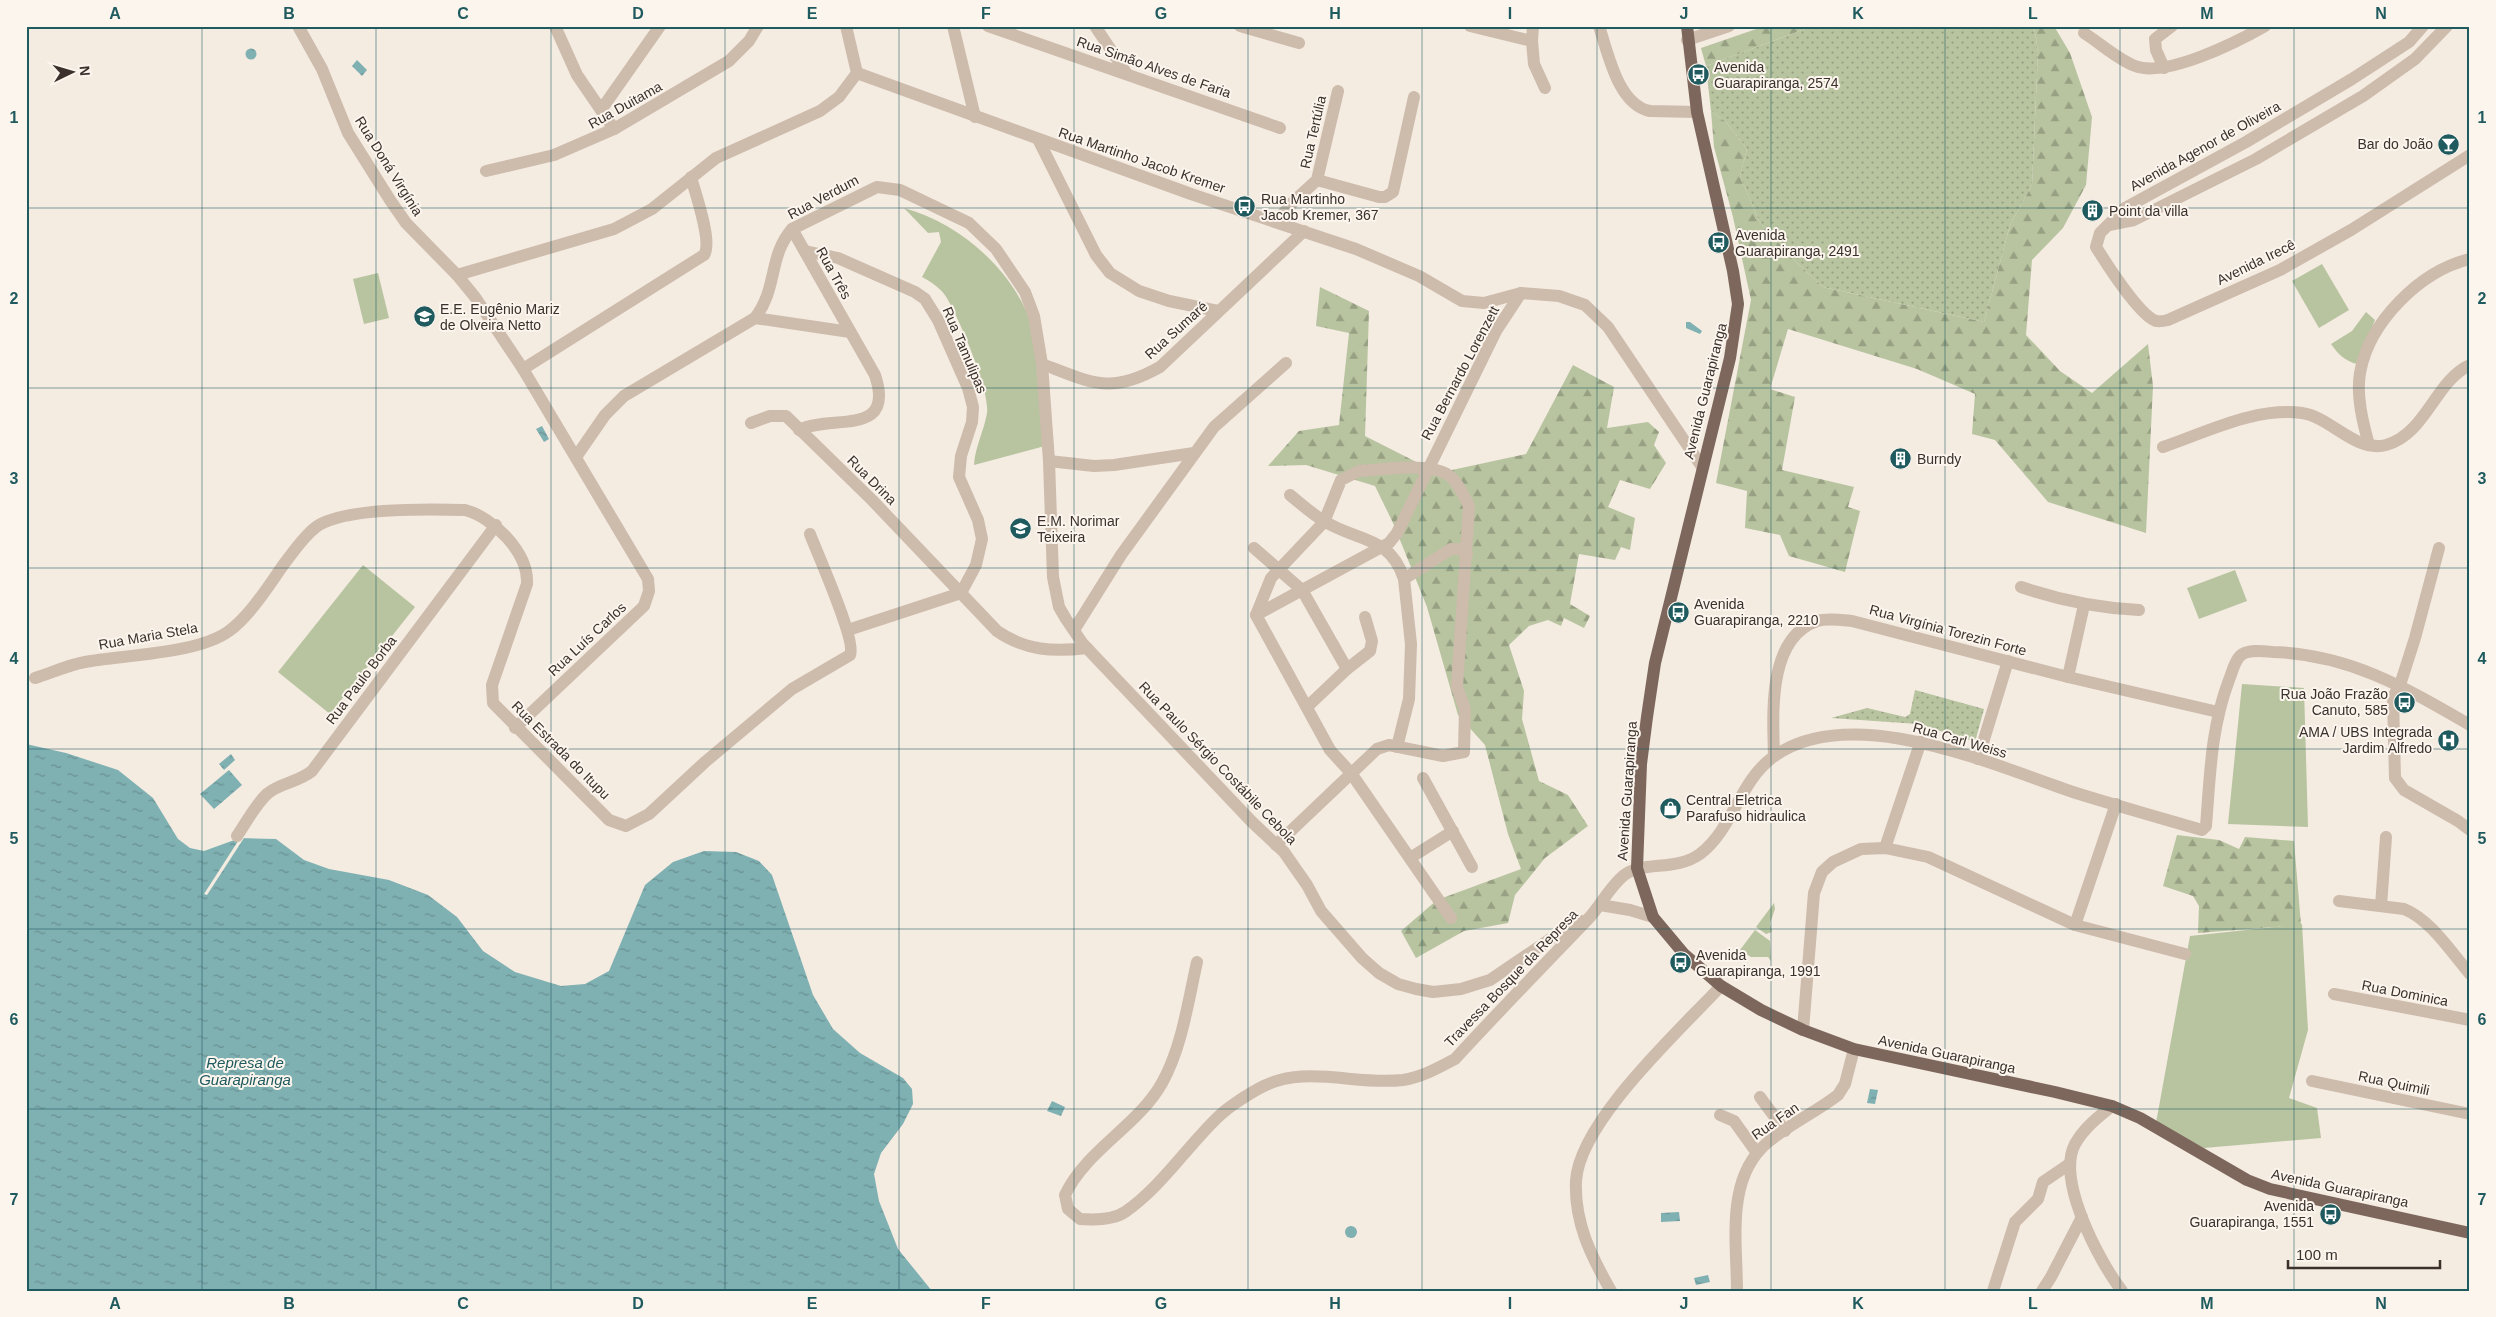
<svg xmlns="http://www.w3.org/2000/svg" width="2496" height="1317" font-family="Helvetica,sans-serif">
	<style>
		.grass { fill: url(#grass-dots) }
		.forest { fill: url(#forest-firs) }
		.park { fill: #b8c4a0 }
		.water { fill: url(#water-ripples) }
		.pier { fill: #f4ebe1 }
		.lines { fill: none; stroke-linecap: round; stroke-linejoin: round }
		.minor { stroke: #cdbbac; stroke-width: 12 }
		.major { stroke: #7d675c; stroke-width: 12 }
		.grid { fill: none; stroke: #1f5a5e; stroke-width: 1; stroke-opacity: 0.55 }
		.labels { text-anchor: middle; stroke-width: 4; stroke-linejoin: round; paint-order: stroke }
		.street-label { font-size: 14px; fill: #3b302b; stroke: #fbf5ee }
		.poi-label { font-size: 14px; fill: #3b302b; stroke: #fbf5ee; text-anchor: start }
		.water-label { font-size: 15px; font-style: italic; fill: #1f5a5e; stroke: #fbf5ee }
		.neatline { fill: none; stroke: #1f5a5e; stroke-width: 2 }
		.grid-label { font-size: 16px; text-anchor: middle; font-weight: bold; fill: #1f5a5e }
	</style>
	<defs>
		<pattern id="grass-dots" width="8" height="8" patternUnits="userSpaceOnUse" patternTransform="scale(1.25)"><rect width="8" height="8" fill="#b8c4a0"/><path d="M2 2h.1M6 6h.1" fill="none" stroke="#97a083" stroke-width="1.8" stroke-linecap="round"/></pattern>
		<pattern id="forest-firs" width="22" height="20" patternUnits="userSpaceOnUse" patternTransform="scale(1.25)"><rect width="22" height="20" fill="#b8c4a0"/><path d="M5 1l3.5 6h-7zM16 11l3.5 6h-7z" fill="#97a083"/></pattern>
		<pattern id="water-ripples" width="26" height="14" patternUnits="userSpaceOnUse" patternTransform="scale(1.25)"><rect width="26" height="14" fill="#7fb0b2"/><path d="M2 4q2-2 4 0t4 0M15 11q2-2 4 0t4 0" fill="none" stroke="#699091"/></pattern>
	</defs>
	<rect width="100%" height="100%" fill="#f4ebe1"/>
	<!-- grass -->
	<g class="grass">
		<polygon points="1813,26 2034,26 2038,52 2032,185 2010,225 1984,322 1823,287 1792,258 1759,221 1740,176 1747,149 1726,122 1711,111 1706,66"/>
		<polygon points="1915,690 1984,709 1975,742 1918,724 1831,718 1867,708 1905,717 1910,714"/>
	</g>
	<!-- forest -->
	<g class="forest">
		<polygon points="1765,26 1813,26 1706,66 1701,48"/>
		<polygon points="2034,26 2054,26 2070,53 2092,117 2086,185 2063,228 2032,260 2026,335 2060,371 2092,393 2148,344 2153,386 2146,533 2048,502 1995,440 1972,434 1975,394 1917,369 1788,329 1770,389 1795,397 1782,470 1854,487 1848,507 1860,511 1845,572 1789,556 1780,535 1745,528 1747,491 1716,483 1751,300 1733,217 1714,147 1711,111 1726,122 1747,149 1740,176 1759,221 1792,258 1823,287 1984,322 2010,225 2032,185 2038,52"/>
		<polygon points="1320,287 1369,311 1365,436 1438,473 1526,454 1573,365 1614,387 1607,428 1648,422 1659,432 1654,445 1666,463 1650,489 1620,480 1608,507 1635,518 1630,550 1621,547 1615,560 1579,554 1570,604 1590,616 1584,628 1564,618 1561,626 1548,620 1529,626 1509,645 1524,691 1522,719 1539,781 1568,795 1588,826 1545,858 1515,895 1508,923 1464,931 1416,958 1401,931 1437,900 1521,869 1508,834 1485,745 1458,715 1427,607 1394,525 1375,486 1306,465 1268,466 1299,431 1339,425 1349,333 1316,326"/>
		<polygon points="2177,835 2219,840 2239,849 2245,837 2294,841 2301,925 2198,933 2199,906 2193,896 2163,886"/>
	</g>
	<!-- park -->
	<g class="park">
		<path d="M904,208C962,224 1017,273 1034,332C1037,342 1037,355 1038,366C1040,393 1042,419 1045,446L974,465C975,447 984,431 987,413C990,391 960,321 948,300C942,289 933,283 922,277L941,242L939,232L928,233Z"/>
		<polygon points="2322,264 2349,310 2319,328 2292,281"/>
		<polygon points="378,273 389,318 364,324 353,279"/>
		<path d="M2366,312L2375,320L2357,364C2345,361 2338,354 2331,344L2352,331Z"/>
		<polygon points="363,565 415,607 330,714 278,672"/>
		<polygon points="2235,570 2247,601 2199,619 2187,588"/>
		<polygon points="2242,684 2304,688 2308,827 2228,824"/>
		<polygon points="1774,903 1775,909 1770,923 1772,932 1766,934 1756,927"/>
		<polygon points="2302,924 2308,1030 2289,1098 2317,1108 2321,1138 2204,1148 2156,1123 2190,936"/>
		<polygon points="1755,930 1770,941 1771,961 1768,957 1751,957 1740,950"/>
	</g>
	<!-- water -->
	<g class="water">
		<circle cx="251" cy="54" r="5.5"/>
		<polygon points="357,60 367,70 362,76 352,66"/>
		<polygon points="1686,322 1690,322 1702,331 1700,334 1686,328"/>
		<polygon points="542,426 549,439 544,442 536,429"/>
		<polygon points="26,744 66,753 118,770 153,798 178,839 190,848 204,851 240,838 276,839 304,860 329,869 389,880 428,895 457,917 483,951 515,972 561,986 585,984 609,971 645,885 673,862 704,851 736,852 759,861 772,875 813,995 833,1029 860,1053 903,1078 912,1089 913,1104 903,1124 881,1153 874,1174 879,1201 898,1249 932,1291 26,1291"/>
		<polygon points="231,754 235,760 224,770 219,764"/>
		<polygon points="229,770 242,785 214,809 200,794"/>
		<polygon points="1870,1089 1878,1090 1875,1104 1867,1103"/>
		<polygon points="1052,1101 1065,1107 1061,1116 1047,1111"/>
		<polygon points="1679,1212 1680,1221 1661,1222 1661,1213"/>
		<circle cx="1351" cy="1232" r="6"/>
		<polygon points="1708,1275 1710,1282 1696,1285 1694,1278"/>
	</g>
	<!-- pier -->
	<polygon class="pier" points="240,838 244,838 207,895 204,894"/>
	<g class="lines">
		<!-- minor -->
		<g class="minor">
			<polyline points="298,26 322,69 348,133 390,200 406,223 457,275 475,297 523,369 648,579 649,591 644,606 515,728"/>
			<polyline points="555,26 577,75 614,129"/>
			<polyline points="846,26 857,73"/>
			<polyline points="953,26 975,117"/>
			<polyline points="988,26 1280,128"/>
			<polyline points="1095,26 1127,74"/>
			<polyline points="1240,26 1299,43"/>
			<polyline points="1470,26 1532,41 1534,64 1545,88"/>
			<path d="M1599,26C1608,53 1618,105 1650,111L1697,112"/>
			<path d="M2423,26L2409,42L2352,79L2246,142L2125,208L2100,233L2096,247C2106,263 2139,315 2156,321C2160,322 2164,321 2168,320L2280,270L2351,230L2470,155"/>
			<path d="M2084,33C2100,43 2117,59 2135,66C2166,78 2237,42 2265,26"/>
			<polyline points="1687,40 1729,26"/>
			<polyline points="1532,41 1533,26"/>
			<polyline points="2164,68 2156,50 2155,39 2172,26"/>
			<polyline points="857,73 1191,194 1356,249 1419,276 1462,301 1484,303 1521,293 1559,296 1585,305 1608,327 1702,467"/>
			<polyline points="601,110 660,26"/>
			<polyline points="1038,139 1096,255 1110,273 1139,291 1169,301 1218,311"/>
			<polyline points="486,171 554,155 614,129 729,61 749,41 758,26"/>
			<polyline points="1317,180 1379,197 1385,197 1393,192 1414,97"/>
			<polyline points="1276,222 1294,201 1317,180 1338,91"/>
			<polyline points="2109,225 2134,220 2256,159 2363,96 2415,59 2447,26"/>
			<path d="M792,229L875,375C896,438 831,414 799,430"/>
			<polyline points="805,251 838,258 915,292 925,299 938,320 968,388 973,407 972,422 961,456 959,477 978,520 982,539 976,565 961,593"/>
			<polyline points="457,275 614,229 652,209 716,158 820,111 839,97 857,73"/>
			<polyline points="755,318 850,332"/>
			<path d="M1042,364C1092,383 1110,395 1160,367L1304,231"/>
			<path d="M523,369L704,255C713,242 695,193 691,177"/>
			<path d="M751,423L770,416H786L872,500L997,631C1026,651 1054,652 1087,648"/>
			<path d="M2369,445C2363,423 2356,396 2360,373C2369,322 2420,271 2470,259"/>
			<path d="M2163,447C2207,432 2255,407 2302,413C2331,417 2355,453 2386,445C2426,434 2435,381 2470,365"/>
			<path d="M576,457L605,415L624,396L755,318C778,288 768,257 792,229L877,187L900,190L969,223L996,249L1025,292L1034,316L1042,364L1049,461L1053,577L1059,607L1066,619L1083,644L1252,822L1284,852L1307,885L1321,911L1362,958L1379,973L1398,984L1416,989L1433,992L1461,989L1490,980L1568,927L1581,921"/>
			<polyline points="1049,461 1094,466 1114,465 1194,453"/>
			<path d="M1290,495C1301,504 1312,514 1324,521C1357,542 1390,535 1404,579L1451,549H1460L1467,554"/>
			<polyline points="1254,548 1302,590 1347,669"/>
			<polyline points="2439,548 2415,638 2400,685 2393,697 2395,778 2404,790 2458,821 2470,830"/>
			<path d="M2021,587C2059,600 2098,608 2139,610"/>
			<path d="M1256,615L1271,578L1324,522L1341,480L1359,471C1381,470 1434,461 1451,477C1459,484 1464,496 1469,506L1457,687L1465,709L1464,752L1443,756L1389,745L1377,749L1276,845"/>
			<polyline points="848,630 961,593"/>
			<polyline points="1074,630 1121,555 1214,427 1286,363"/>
			<polyline points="2068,677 2084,605"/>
			<path d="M35,678C51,673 68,665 85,662C123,655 198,654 229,631C250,616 269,585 284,564C294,551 303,537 316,527C343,507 430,509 465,510C493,517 529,553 527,584L492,685L493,703L609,820L626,826L649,814L705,762L792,689L850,655C857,641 817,553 810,534"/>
			<polyline points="1307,707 1347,669 1370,651 1372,641 1365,617"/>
			<polyline points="1397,747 1409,699 1411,644 1404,579"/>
			<path d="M1774,756C1773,715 1767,638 1817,621C1828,618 1841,620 1852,621L2068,677L2218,712"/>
			<polyline points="1978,759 2008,661"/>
			<polyline points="1423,778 1472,867"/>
			<path d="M237,836C246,823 255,805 267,794C279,783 297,783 312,771L496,525"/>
			<polyline points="1885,848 1921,741"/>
			<polyline points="1410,858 1453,831"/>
			<path d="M2339,901L2404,909C2431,920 2451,952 2470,974"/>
			<polyline points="1600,905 1630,910 1653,917"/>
			<polyline points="2381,906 2386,837"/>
			<polyline points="1451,918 1351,773 1330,750 1256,615 1389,543 1397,533 1496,331 1521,293"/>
			<polyline points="2075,925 2116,804"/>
			<path d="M1197,962C1188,1002 1182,1047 1162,1083C1138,1126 1086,1150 1065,1195L1068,1209L1080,1219C1094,1220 1113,1220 1125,1212C1161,1187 1186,1148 1217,1118C1229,1106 1244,1097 1258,1089C1303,1063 1355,1086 1403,1080C1422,1077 1438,1068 1455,1059C1499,1011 1544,965 1589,918C1601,905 1609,888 1623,876C1643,860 1675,872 1700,854C1733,829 1739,782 1773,757C1852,700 1995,766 2076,793C2118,806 2160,818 2202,830L2206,826C2210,776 2211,727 2229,680C2232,673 2234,662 2240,656C2247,649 2263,651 2273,652C2349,654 2406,688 2470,725"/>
			<polyline points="2334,994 2470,1020"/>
			<polyline points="1803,1030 1814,893 1822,872 1833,862 1861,849 1885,848 1928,857 2075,925 2185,954"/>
			<polyline points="2312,1081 2470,1114"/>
			<polyline points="1760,1097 1785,1131"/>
			<path d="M2112,1106C2098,1117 2084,1128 2075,1144C2056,1180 2099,1261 2122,1291"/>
			<polyline points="1720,1115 1734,1121 1757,1153"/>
			<path d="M1611,1291C1591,1256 1574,1222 1576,1181C1579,1122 1680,1030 1721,986"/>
			<path d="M1737,1291C1737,1241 1725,1178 1768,1142C1790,1124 1816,1112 1838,1095L1845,1084L1854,1049"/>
			<polyline points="1993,1291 2015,1222 2038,1199 2043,1182 2068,1165"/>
			<polyline points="2042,1291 2051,1277 2082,1217"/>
		</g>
		<!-- major -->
		<polyline class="major" points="1687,26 1697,112 1733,271 1738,304 1730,358 1655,663 1647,717 1641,764 1637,868 1653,917 1684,954 1721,986 1761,1010 1803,1030 1854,1049 2055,1092 2112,1106 2140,1118 2247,1180 2270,1189 2470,1233"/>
	</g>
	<!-- grid -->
	<path class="grid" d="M202,26V1291M376,26V1291M551,26V1291M725,26V1291M899,26V1291M1074,26V1291M1248,26V1291M1422,26V1291M1597,26V1291M1771,26V1291M1945,26V1291M2120,26V1291M2294,26V1291M26,208H2470M26,388H2470M26,568H2470M26,749H2470M26,929H2470M26,1109H2470"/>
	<!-- icons -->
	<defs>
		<symbol id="bus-disc" viewBox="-11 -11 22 22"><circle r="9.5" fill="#1f5a5e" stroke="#fbf5ee"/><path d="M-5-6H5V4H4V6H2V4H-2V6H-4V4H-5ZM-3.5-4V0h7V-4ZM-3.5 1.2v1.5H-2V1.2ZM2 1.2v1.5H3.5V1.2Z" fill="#fff"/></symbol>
		<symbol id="bar-disc" viewBox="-11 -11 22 22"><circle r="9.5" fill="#1f5a5e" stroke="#fbf5ee"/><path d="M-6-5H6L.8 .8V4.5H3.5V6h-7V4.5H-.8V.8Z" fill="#fff"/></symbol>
		<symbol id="building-disc" viewBox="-11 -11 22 22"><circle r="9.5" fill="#1f5a5e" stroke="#fbf5ee"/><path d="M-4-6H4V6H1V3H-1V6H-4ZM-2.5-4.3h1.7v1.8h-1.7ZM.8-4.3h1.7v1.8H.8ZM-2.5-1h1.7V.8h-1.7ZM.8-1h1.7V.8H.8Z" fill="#fff"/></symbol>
		<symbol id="school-disc" viewBox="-11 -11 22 22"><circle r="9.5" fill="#1f5a5e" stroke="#fbf5ee"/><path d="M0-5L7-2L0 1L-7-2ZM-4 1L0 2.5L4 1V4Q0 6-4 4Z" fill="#fff"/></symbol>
		<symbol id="hospital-disc" viewBox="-11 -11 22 22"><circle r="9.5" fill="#1f5a5e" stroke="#fbf5ee"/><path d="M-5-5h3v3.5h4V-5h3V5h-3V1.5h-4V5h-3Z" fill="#fff"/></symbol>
		<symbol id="shop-disc" viewBox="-11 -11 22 22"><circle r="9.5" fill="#1f5a5e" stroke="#fbf5ee"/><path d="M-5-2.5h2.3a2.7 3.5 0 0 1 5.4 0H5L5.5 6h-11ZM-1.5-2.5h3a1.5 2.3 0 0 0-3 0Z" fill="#fff"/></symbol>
	</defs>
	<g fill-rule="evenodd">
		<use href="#bus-disc" x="1686" y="62" width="25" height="25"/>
		<use href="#bar-disc" x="2436" y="132" width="25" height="25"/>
		<use href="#bus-disc" x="1232" y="194" width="25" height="25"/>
		<use href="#building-disc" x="2080" y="198" width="25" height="25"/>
		<use href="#bus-disc" x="1706" y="230" width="25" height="25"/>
		<use href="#school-disc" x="412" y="304" width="25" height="25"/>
		<use href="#building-disc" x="1888" y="446" width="25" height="25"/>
		<use href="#school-disc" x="1008" y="516" width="25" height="25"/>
		<use href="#bus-disc" x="1666" y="600" width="25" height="25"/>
		<use href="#bus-disc" x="2392" y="690" width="25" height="25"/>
		<use href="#hospital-disc" x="2436" y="728" width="25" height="25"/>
		<use href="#shop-disc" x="1658" y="796" width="25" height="25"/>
		<use href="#bus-disc" x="1668" y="950" width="25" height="25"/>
		<use href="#bus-disc" x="2318" y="1202" width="25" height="25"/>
	</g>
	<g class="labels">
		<!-- street labels -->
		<g class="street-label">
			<text transform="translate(1154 67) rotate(19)" y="5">Rua Simão Alves de Faria</text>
			<text transform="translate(625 105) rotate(-29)" y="5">Rua Duitama</text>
			<text transform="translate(1313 132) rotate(-77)" y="5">Rua Tertúlia</text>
			<text transform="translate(2205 146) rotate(-29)" y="5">Avenida Agenor de Oliveira</text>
			<text transform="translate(1142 160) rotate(19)" y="5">Rua Martinho Jacob Kremer</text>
			<text transform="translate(389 166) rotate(58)" y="5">Rua Doná Virgínia</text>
			<text transform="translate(823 197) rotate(-28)" y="5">Rua Verdum</text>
			<text transform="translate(2256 262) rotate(-26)" y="5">Avenida Irecê</text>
			<text transform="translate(834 273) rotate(61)" y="5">Rua Três</text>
			<text transform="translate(1176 330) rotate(-42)" y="5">Rua Sumaré</text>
			<text transform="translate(965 350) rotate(67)" y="5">Rua Tamulipas</text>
			<text transform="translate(1460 373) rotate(-62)" y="5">Rua Bernardo Lorenzett</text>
			<text transform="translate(1705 391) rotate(-76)" y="5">Avenida Guarapiranga</text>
			<text transform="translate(872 480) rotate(45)" y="5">Rua Drina</text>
			<text transform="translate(1948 630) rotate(15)" y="5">Rua Virgínia Torezin Forte</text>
			<text transform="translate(148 636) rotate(-10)" y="5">Rua Maria Stela</text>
			<text transform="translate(587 639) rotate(-43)" y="5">Rua Luís Carlos</text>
			<text transform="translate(361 680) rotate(-53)" y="5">Rua Paulo Borba</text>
			<text transform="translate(1960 740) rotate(16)" y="5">Rua Carl Weiss</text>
			<text transform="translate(561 750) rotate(45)" y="5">Rua Estrada do Itupu</text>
			<text transform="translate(1218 763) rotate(46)" y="5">Rua Paulo Sérgio Costábile Cebola</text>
			<text transform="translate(1627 791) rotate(-86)" y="5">Avenida Guarapiranga</text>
			<text transform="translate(1511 978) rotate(-46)" y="5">Travessa Bosque da Represa</text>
			<text transform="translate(2405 993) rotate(11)" y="5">Rua Dominica</text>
			<text transform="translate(1947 1054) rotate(12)" y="5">Avenida Guarapiranga</text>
			<text transform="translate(2394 1083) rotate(12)" y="5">Rua Quimili</text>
			<text transform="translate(1775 1121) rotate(-35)" y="5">Rua Fan</text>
			<text transform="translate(2340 1188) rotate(12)" y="5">Avenida Guarapiranga</text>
		</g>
		<!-- poi labels -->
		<g class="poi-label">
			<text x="1714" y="72">Avenida<tspan x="1714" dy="16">Guarapiranga, 2574</tspan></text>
			<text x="2433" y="149" text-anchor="end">Bar do João</text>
			<text x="1261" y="204">Rua Martinho<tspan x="1261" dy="16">Jacob Kremer, 367</tspan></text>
			<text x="2109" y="216">Point da villa</text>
			<text x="1735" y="240">Avenida<tspan x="1735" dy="16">Guarapiranga, 2491</tspan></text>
			<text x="440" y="314">E.E. Eugênio Mariz<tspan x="440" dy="16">de Olveira Netto</tspan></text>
			<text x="1917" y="464">Burndy</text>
			<text x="1037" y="526">E.M. Norimar<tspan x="1037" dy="16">Teixeira</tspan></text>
			<text x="1694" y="609">Avenida<tspan x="1694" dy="16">Guarapiranga, 2210</tspan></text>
			<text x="2388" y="699" text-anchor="end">Rua João Frazão<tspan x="2388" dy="16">Canuto, 585</tspan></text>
			<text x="2432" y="737" text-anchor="end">AMA / UBS Integrada<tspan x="2432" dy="16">Jardim Alfredo</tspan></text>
			<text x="1686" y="805">Central Eletrica<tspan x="1686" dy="16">Parafuso hidraulica</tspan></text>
			<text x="1696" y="960">Avenida<tspan x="1696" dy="16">Guarapiranga, 1991</tspan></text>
			<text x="2314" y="1211" text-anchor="end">Avenida<tspan x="2314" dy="16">Guarapiranga, 1551</tspan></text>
		</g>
		<!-- water labels -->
		<g class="water-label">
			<text x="245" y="1068">Represa de<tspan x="245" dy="17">Guarapiranga</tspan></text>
		</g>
	</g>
	<!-- border -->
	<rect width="2496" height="1317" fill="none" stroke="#fbf5ee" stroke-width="55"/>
	<!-- north arrow -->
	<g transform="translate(72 72) rotate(85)" stroke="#fbf5ee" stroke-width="4" paint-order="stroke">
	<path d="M0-4L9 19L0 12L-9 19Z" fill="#3b302b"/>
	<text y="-8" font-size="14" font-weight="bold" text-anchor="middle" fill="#3b302b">N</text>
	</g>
	<!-- scale -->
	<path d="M2288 1260v8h152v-8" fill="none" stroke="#3b302b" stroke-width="2.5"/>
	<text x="2296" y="1260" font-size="15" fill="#3b302b" stroke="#fbf5ee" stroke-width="4" paint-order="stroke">100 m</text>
	<rect x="28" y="28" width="2440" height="1262" class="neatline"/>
	<g class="grid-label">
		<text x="115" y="19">A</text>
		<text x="289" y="19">B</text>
		<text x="463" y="19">C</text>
		<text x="638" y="19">D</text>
		<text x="812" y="19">E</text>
		<text x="986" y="19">F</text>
		<text x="1161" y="19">G</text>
		<text x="1335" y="19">H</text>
		<text x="1510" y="19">I</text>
		<text x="1684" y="19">J</text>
		<text x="1858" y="19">K</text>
		<text x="2033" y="19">L</text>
		<text x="2207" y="19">M</text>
		<text x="2381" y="19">N</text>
		<text x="14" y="123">1</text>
		<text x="2482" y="123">1</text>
		<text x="14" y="304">2</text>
		<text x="2482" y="304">2</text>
		<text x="14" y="484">3</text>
		<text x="2482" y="484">3</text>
		<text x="14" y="664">4</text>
		<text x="2482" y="664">4</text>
		<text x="14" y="844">5</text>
		<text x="2482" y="844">5</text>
		<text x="14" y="1025">6</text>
		<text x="2482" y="1025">6</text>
		<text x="14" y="1205">7</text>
		<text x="2482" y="1205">7</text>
		<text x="115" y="1309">A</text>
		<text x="289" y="1309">B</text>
		<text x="463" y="1309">C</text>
		<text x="638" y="1309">D</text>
		<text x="812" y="1309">E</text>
		<text x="986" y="1309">F</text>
		<text x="1161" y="1309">G</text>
		<text x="1335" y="1309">H</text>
		<text x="1510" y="1309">I</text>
		<text x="1684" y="1309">J</text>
		<text x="1858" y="1309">K</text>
		<text x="2033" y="1309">L</text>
		<text x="2207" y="1309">M</text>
		<text x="2381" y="1309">N</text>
	</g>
</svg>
